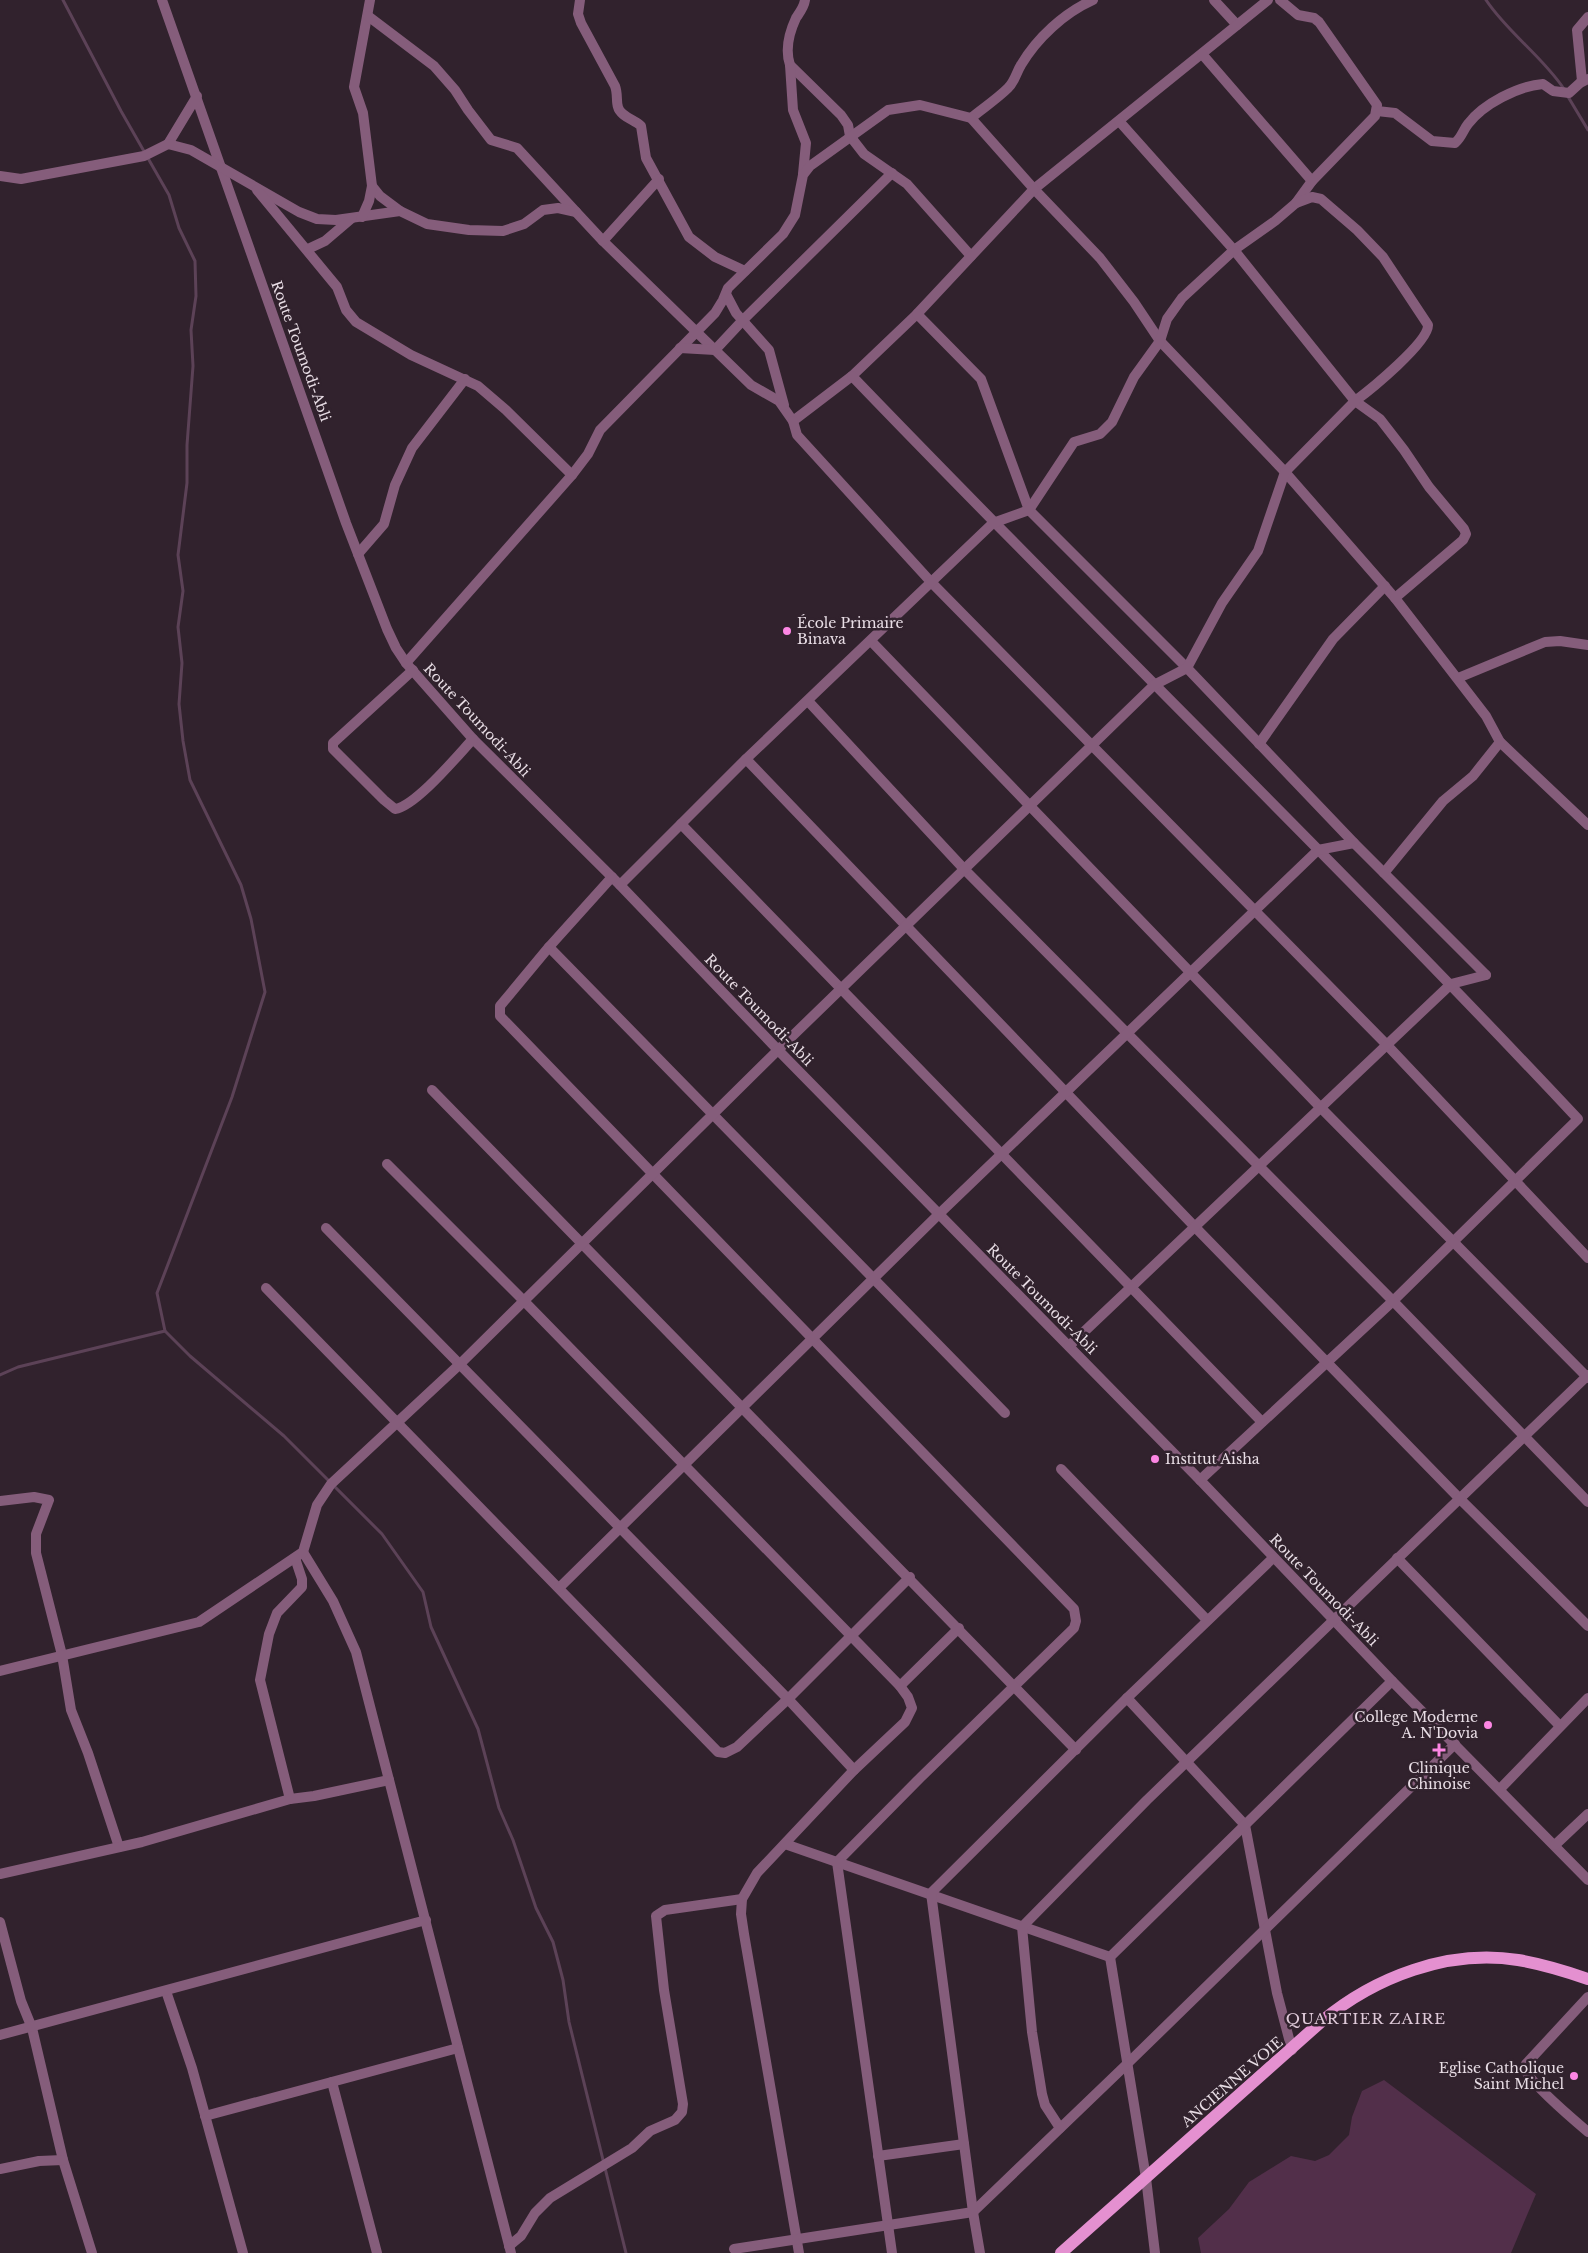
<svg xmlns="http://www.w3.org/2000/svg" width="1588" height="2253" font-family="'Libre Baskerville',serif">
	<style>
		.green { fill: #522f4a }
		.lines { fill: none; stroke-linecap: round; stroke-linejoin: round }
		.stream { stroke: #5c4257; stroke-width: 3 }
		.minor { stroke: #855d7b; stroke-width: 10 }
		.major { stroke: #e490d0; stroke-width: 12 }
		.poi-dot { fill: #fc86e3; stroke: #31222d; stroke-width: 2 }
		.labels { text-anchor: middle; stroke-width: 5; stroke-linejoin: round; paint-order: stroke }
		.street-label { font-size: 14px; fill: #e8dde5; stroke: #31222d }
		.poi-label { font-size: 14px; fill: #e8dde5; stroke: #31222d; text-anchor: start }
		.neighbourhood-label { font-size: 15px; letter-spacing: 1px; fill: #dfcad9; stroke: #31222d }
	</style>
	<rect width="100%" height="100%" fill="#31222d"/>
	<!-- green -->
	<polygon class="green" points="1384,2080 1536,2194 1511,2253 1201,2253 1198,2238 1229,2209 1249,2182 1291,2156 1315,2161 1329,2155 1349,2135 1352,2117 1362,2091"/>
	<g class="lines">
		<!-- stream -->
		<g class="stream">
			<polyline points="63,0 121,111 169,195 179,228 195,261 196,296 191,330 193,366 187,445 187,483 178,555 183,591 178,627 182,663 179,704 183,741 190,780 241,885 251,919 265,992 232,1097 157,1293 165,1331 190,1356 284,1436 382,1534 423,1592 431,1627 478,1729 499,1808 513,1840 536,1908 553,1942 563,1980 569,2022 626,2253"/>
			<path d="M1486,0C1508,33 1542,56 1564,89"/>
			<polyline points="1567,95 1588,130"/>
			<polyline points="0,1375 18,1367 165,1331"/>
		</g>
		<!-- minor -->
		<g class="minor">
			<polyline points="162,0 346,523 387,629 396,648 406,663 473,739 620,885 778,1050 1200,1480 1392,1681 1588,1880"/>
			<polyline points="370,0 354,87 363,113 372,186 380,196 400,211"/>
			<path d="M580,0L578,14L581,23L615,86C618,94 616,101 618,107C620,116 635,120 641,126L646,158L689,237L715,257L745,271"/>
			<path d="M805,0C804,7 800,12 796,18C789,33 785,50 790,65L841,115L848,125L850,136L864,154L907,184L971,256"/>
			<polyline points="1214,0 1237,25"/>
			<polyline points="1268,0 1034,189 1100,258 1134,302 1160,341 1285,472 1395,598 1486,716 1500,742 1588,825"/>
			<polyline points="368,16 434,66 455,90 468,110 491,140 517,148 576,212"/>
			<polyline points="1202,54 1312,181"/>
			<polyline points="790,65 793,110 806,143 803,174"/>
			<polyline points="1582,81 1577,30 1588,17"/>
			<path d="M1377,111L1395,113L1432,141L1455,143C1462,137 1463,130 1468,124C1483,104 1518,86 1543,84L1553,91L1569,93L1580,83L1588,79"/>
			<path d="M971,118C983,108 997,99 1008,88C1015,81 1016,73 1021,65C1037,38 1064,13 1093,0"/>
			<polyline points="1119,121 1234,250 1275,221 1296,203 1312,181 1375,116 1377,105 1319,22 1314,18 1298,15 1280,0"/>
			<polyline points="168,144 197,96"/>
			<polyline points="0,176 21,179 144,156 168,144 191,150 299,212 317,219 336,220 400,211 427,224 469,230 503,231 524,224 543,210 558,208 576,212 603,241 751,385 779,401 793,421 852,376 917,314 1034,189 971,118 920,105 888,110 810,166 803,175 795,215 783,234 728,288 723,300 715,313 600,430 588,454 572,475 406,663"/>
			<polyline points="257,190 337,287 346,310 356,322 411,355 478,386 506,410 572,475"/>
			<path d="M1296,203L1312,197L1321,199L1357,230L1383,257L1428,325C1429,342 1370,390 1355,401L1380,419L1404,450L1429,487L1464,529L1466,534L1463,540L1395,598"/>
			<polyline points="362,217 369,201 372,186"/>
			<polyline points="603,241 659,179"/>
			<polyline points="308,249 325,241 352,218"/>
			<polyline points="726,294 736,313 769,350 784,405"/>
			<polyline points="917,314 981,379 1029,510 1187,668 1354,843 1486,975"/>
			<polyline points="680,348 715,350 743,320 892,173"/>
			<path d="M852,376C1092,626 1341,866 1578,1119L1393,1301L1200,1480"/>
			<polyline points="793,421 797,435 931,582 1386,1044 1588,1258"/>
			<polyline points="358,554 384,524 395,485 412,448 465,379"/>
			<polyline points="871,641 1321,1108 1588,1378"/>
			<path d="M413,670L333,743V749L384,800L395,809C416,806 458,755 473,739"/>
			<polyline points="1458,678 1545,642 1560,641 1588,645"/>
			<polyline points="808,701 964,869 1393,1301 1588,1502"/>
			<polyline points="1259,744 1333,639 1385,586"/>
			<polyline points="746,759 1195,1227 1459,1498 1588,1626"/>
			<polyline points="681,824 1262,1422"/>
			<polyline points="1384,873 1443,801 1473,776 1500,742"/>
			<polyline points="612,877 549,947 500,1006 500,1016 1074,1609 1076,1621 1074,1628 921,1777 837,1862 892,2253"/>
			<polyline points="549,947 1005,1413"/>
			<polyline points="432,1090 1076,1750"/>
			<polyline points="387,1164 524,1301 900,1686 908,1697 912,1708 905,1722 854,1770 757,1873 742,1899 741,1914 744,1934 799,2253"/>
			<polyline points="326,1228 788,1699 854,1770"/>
			<polyline points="266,1288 718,1752 725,1753 737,1747 788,1699 910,1577"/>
			<polyline points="1069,1346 1451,984 1486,975"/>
			<polyline points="1061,1469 1207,1620"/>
			<polyline points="0,1501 34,1497 49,1500 36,1534 36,1553 62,1655 71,1710 88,1753 119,1847"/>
			<polyline points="303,1552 333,1601 356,1652 511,2253"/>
			<polyline points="1397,1558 1559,1725"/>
			<polyline points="559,1588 939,1214 1318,850 1354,843"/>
			<polyline points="0,1671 199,1622 303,1552 317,1505 331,1484 460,1364 778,1050 1154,685 1187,668 1222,603 1258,551 1285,472 1355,401 1234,250 1182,298 1167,319 1160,341 1134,377 1112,422 1100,434 1074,442 1029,510 993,523 746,759 620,885"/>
			<polyline points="900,1686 959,1628"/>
			<polyline points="1127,1698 1245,1825 1277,1993 1292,2050"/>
			<polyline points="1500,1789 1588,1698"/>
			<polyline points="290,1799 260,1680 269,1634 277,1613 302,1587 302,1579 295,1558"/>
			<polyline points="785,1844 1110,1957"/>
			<polyline points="1555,1845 1588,1814"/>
			<polyline points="0,1874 142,1842 290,1799 314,1796 389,1780"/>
			<polyline points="0,1922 21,2001 32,2028 63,2160 92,2253"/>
			<polyline points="1110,1957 1392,1681"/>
			<polyline points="1110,1957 1146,2178 1155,2253"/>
			<polyline points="166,1991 192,2068 243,2253"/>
			<path d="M1588,1997L1526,2064C1525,2067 1525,2068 1526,2071C1533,2085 1575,2121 1588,2132"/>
			<polyline points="0,2035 426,1920"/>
			<polyline points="332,2082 377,2253"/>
			<polyline points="205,2116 458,2048"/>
			<polyline points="1060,2128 1045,2105 1042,2094 1032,2032 1022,1927 1147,1800 1588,1375"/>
			<polyline points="878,2156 964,2144"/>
			<polyline points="0,2169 39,2161 63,2160"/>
			<polyline points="509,2246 521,2236 535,2213 550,2198 632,2148 650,2131 675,2120 682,2112 683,2104 664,1990 656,1916 665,1910 742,1899"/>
			<polyline points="734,2249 973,2212 1127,2064 1455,1744"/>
			<polyline points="980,2253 973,2212 931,1893 1127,1698 1273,1558"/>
		</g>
		<!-- major -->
		<path class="major" d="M1061,2253L1322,2021C1375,1977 1448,1949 1518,1960C1542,1964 1565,1971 1588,1979"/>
	</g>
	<!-- markers -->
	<g class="poi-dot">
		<circle cx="787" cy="631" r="5"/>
		<circle cx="1155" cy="1459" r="5"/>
		<circle cx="1488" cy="1725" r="5"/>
		<path d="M1436.5 1742.5h5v5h5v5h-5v5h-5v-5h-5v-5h5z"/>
		<circle cx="1574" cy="2076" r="5"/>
	</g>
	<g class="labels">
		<!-- street labels -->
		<g class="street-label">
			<text transform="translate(301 351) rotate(70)" y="5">Route Toumodi-Abli</text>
			<text transform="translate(477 720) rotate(47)" y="5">Route Toumodi-Abli</text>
			<text transform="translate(759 1010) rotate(46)" y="5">Route Toumodi-Abli</text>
			<text transform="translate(1042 1299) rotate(45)" y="5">Route Toumodi-Abli</text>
			<text transform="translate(1324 1590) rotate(46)" y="5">Route Toumodi-Abli</text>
			<text transform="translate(1232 2082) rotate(-41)" y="5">ANCIENNE VOIE</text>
		</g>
		<!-- poi labels -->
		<g class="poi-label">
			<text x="797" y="628">École Primaire<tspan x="797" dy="16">Binava</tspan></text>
			<text x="1165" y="1464">Institut Aisha</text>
			<text x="1478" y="1722" text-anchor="end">College Moderne<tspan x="1478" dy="16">A. N'Dovia</tspan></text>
			<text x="1439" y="1773" text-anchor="middle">Clinique<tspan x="1439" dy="16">Chinoise</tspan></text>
			<text x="1564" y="2073" text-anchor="end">Eglise Catholique<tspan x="1564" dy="16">Saint Michel</tspan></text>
		</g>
		<!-- neighbourhood labels -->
		<g class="neighbourhood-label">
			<text x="1366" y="2024">QUARTIER ZAIRE</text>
		</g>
	</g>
</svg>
